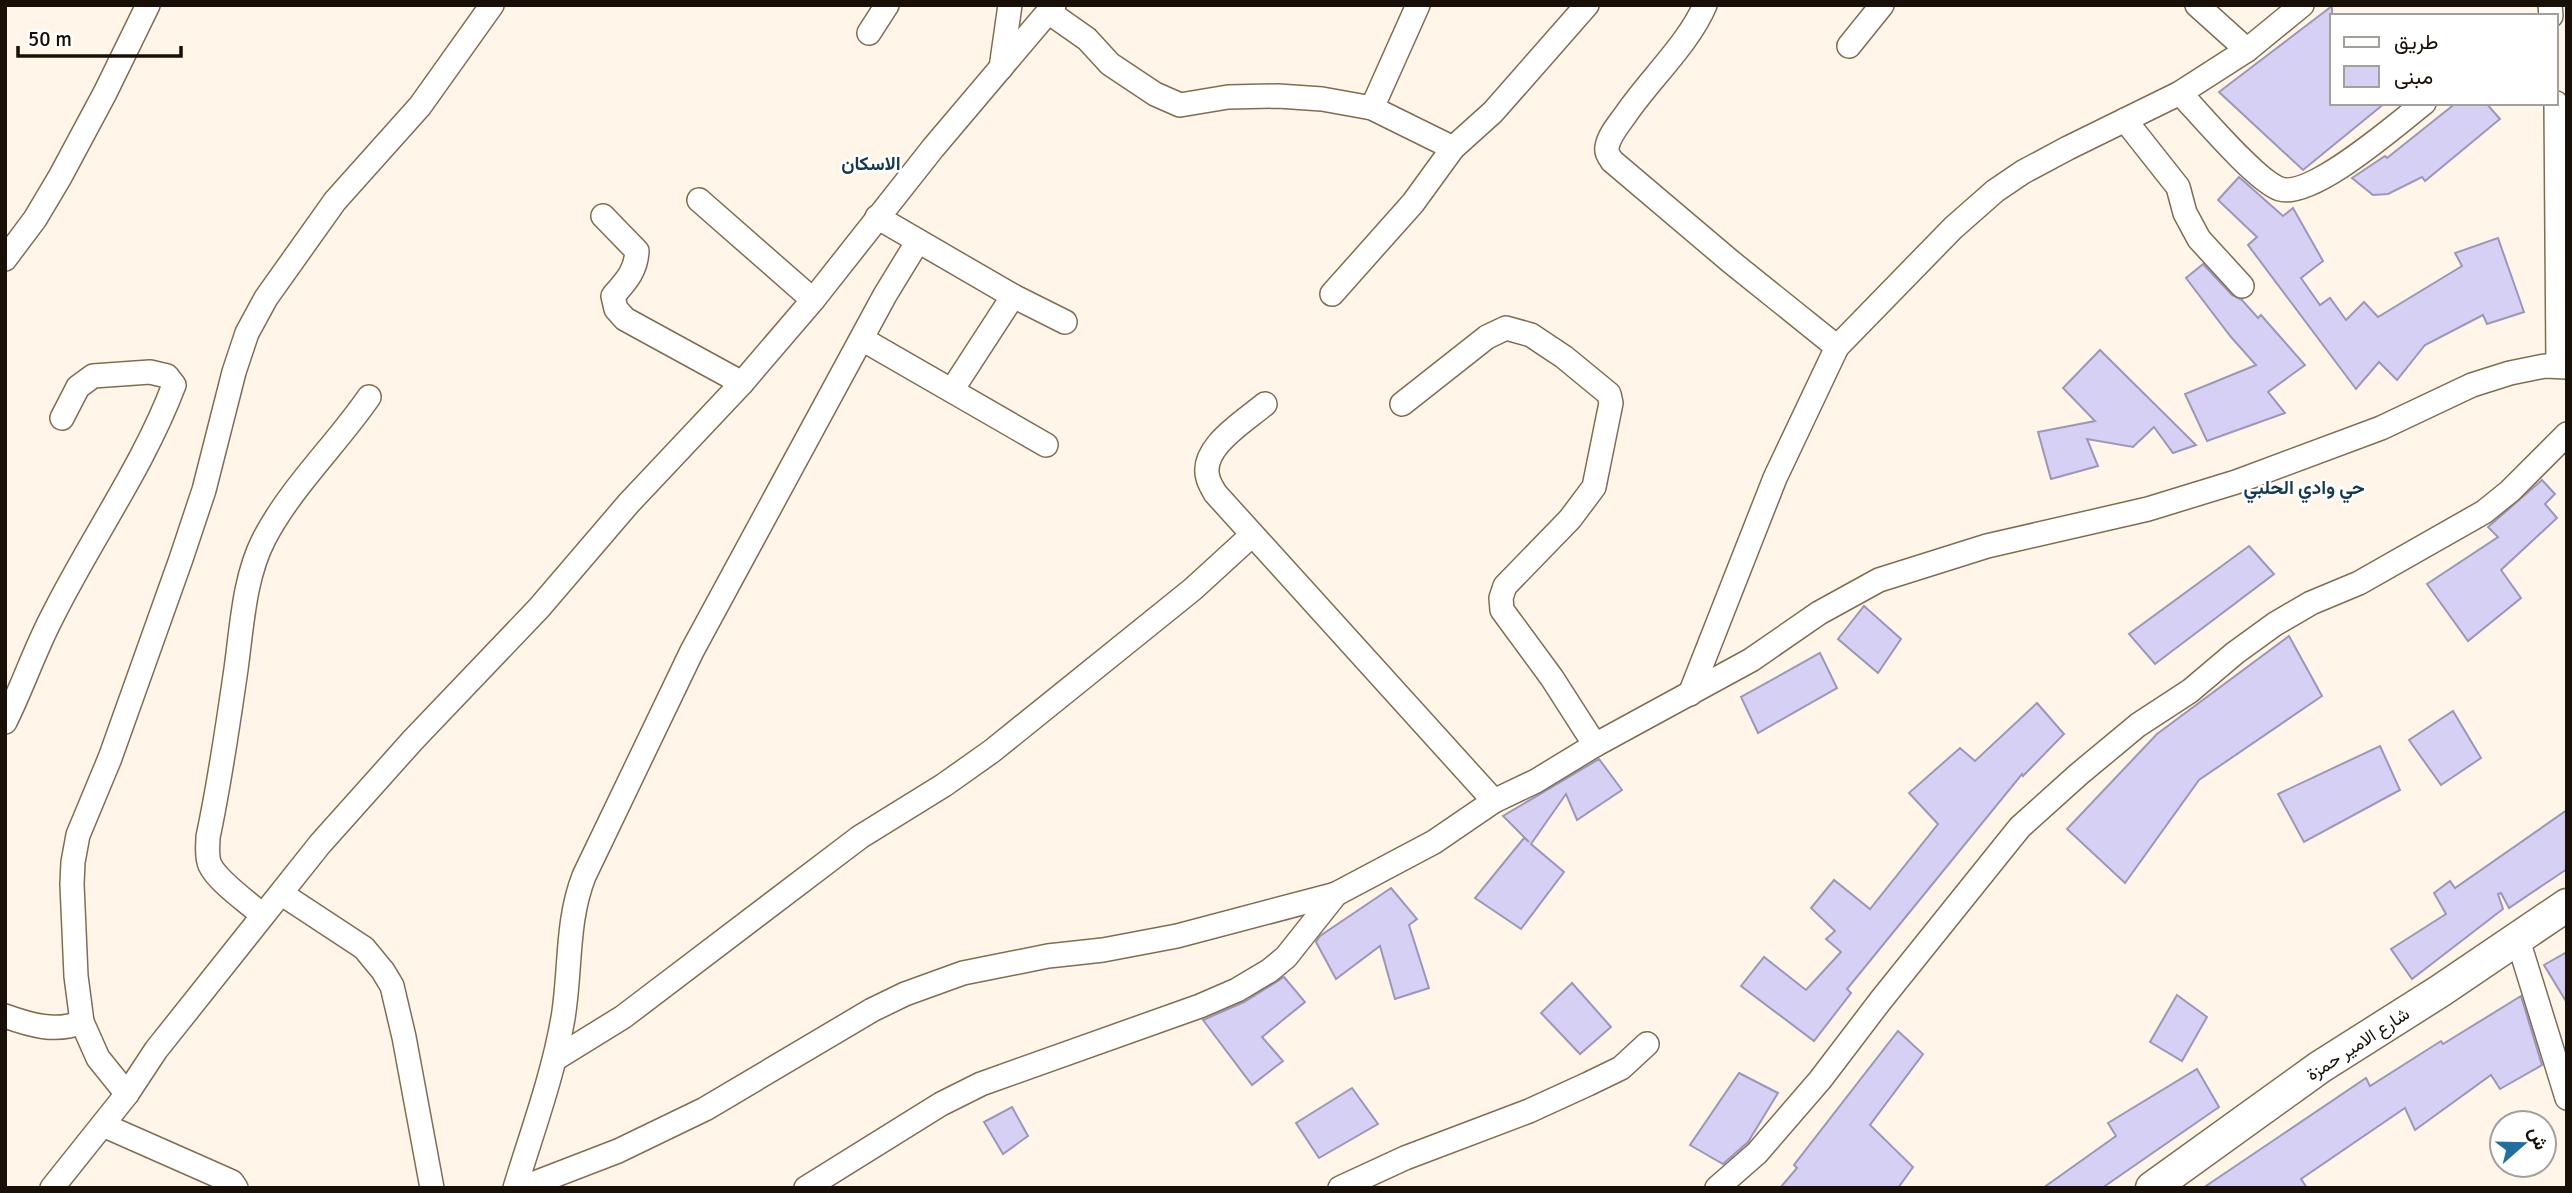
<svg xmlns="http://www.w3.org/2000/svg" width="2572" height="1193" font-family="Signika,Vazirmatn,sans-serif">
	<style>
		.building { fill: #d5d0f4; stroke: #9c97b9; stroke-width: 2 }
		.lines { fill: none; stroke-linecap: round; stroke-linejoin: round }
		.minor-casing { stroke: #806d50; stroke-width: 26 }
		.secondary-casing { stroke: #806d50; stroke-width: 35 }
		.minor { stroke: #fff; stroke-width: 23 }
		.secondary { stroke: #fff; stroke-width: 32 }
		.labels { text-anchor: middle; stroke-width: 5; stroke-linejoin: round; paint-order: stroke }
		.street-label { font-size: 18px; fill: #181006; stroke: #fff }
		.neighbourhood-label { font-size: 19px; font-weight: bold; fill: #143951; stroke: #fff }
	</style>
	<rect width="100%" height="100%" fill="#fff6e9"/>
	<!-- building -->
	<g class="building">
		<polygon points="2332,6 2332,103 2385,103 2303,170 2219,92"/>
		<polygon points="2456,103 2486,103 2500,119 2425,181 2422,177 2388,194 2373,195 2352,178 2385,156 2387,158"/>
		<polygon points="2239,177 2283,216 2293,208 2323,261 2301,278 2320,305 2330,298 2346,320 2364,302 2378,317 2462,266 2455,253 2498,238 2524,312 2487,324 2483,315 2425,345 2397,380 2379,362 2356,389 2248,245 2257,237 2218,200"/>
		<polygon points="2203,264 2232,295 2242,300 2258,318 2261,315 2305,365 2268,392 2285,413 2207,441 2185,394 2256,365 2231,337 2186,278"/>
		<polygon points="2100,350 2196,445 2173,453 2154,427 2133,447 2087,439 2098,466 2051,479 2038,432 2095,421 2063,388"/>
		<polygon points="2542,480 2555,494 2545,504 2557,518 2501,570 2521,598 2468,641 2427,584 2498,537 2488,527"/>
		<polygon points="2249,546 2274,574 2155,664 2129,634"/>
		<polygon points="1864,606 1901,639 1878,673 1838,639"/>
		<polygon points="2289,636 2322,696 2199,780 2125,883 2067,829 2157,734"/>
		<polygon points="1820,653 1837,688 1758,733 1741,697"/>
		<polygon points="2037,703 2064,734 2023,776 2022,774 1847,989 1851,993 1814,1041 1741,986 1764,957 1806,990 1841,952 1826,939 1835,931 1811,908 1834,880 1870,909 1938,824 1909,793 1960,748 1975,761"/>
		<polygon points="2453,711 2481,758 2441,785 2409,740"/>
		<polygon points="2380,746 2400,790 2304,842 2278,794"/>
		<polygon points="1599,759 1622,790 1577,820 1566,794 1531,844 1564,872 1521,929 1475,898 1524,838 1529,842 1503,816"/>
		<polygon points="2567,810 2567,869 2509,908 2501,893 2498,894 2503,909 2412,979 2391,949 2446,914 2434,893 2450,881 2455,888"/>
		<polygon points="1391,888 1417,919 1409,925 1429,988 1395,999 1380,946 1336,979 1316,942 1320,936"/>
		<polygon points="2567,952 2567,1003 2544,965"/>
		<polygon points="1284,977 1305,1002 1262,1037 1283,1061 1252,1085 1203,1020 1244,1002"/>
		<polygon points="1572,983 1611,1027 1580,1054 1541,1013"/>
		<polygon points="2177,995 2207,1017 2182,1061 2150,1042"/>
		<polygon points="2521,996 2542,1065 2500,1089 2491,1075 2415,1130 2405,1108 2301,1179 2307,1188 2203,1188 2366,1078 2370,1086 2441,1041 2443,1044"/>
		<polygon points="1898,1031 1923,1054 1870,1125 1913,1167 1898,1188 1780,1188 1797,1168 1794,1165"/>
		<polygon points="2197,1069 2219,1107 2102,1188 2043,1188 2116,1136 2108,1123"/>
		<polygon points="1739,1073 1778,1093 1748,1142 1723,1164 1690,1145"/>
		<polygon points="1352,1088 1378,1124 1319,1158 1296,1123"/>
		<polygon points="1012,1107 1028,1136 1003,1154 984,1122"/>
	</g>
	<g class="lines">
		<defs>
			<g id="minor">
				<path d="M1705,5C1689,43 1650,79 1626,114C1619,124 1609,135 1607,147C1606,153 1609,156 1612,161L1730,261L1837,347"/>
				<polyline points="2197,5 2247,50"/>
				<polyline points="2550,5 2551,16"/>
				<polyline points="1050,13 1087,39 1110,64 1155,94 1180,105 1228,97 1278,96 1322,99 1372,108 1453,148"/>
				<polyline points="869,33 887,5"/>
				<polyline points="1849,46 1882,5"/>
				<polyline points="1001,68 1010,5"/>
				<path d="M2180,93C2200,114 2256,181 2280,189C2312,199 2397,124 2424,103"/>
				<polyline points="2556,103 2558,365"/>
				<polyline points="1372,108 1418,5"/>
				<polyline points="2125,120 2178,187 2185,213 2199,239 2242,286"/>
				<polyline points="699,200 813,300"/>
				<path d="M603,216L637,251C636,271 626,281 613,296L616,309L625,319L742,383"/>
				<polyline points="877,217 1013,296 1065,322"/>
				<polyline points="5,259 35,219 60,177 105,93 148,5"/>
				<polyline points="1332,294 1413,203 1453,148 1493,112 1587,5"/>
				<polyline points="862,339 1046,445"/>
				<polyline points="952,390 1013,296"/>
				<path d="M1265,404C1245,421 1199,448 1208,478C1209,483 1213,489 1215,493L1494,801"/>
				<polyline points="1402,404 1487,337 1506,328 1531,335 1564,357 1609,394 1611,403 1594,487 1570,519 1505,586 1501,598 1502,610 1552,678 1595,745"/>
				<polyline points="1690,694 1775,478 1837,347 1953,228 1995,191 2023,172 2068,148 2180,93 2247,50 2302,5"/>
				<path d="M5,722C22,688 34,652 51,619C90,540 143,467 174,385L167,376L150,372L93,376L78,387L62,418"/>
				<polyline points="282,894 364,948 383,971 392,986 404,1037 432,1188"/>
				<path d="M262,915C248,902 218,882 210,865C206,856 208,846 208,837C220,781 228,725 236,669C242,626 244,578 264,539C291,487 336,445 369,397"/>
				<polyline points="2518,940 2567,1098"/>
				<path d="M5,1016C30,1025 56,1033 82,1022"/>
				<polyline points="555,1059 623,1017 860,837 944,785 992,751 1193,589 1252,535"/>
				<polyline points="127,1094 98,1058 82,1022 76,976 72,884 73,862 78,835 110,758 181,559 204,490 234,372 247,333 266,298 335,201 420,106 492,5"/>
				<polyline points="103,1125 205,1170 232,1182 236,1188"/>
				<polyline points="52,1188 127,1094 156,1050 320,844 413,740 539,608 628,504 742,383 813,300 933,148 1054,5"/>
				<path d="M515,1188C532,1132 553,1076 563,1018C571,970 566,922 584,876L692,651L885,295L918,241"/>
				<polyline points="522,1188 618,1151 705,1109 872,1010 905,994 963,973 1048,956 1103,950 1177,936 1336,894 1434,842 1494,801 1536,781 1595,745 1751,660 1819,613 1879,580 1987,546 2148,509 2236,482 2381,428 2472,385 2510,373 2545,366 2567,367"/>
				<polyline points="806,1188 941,1104 981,1084 1200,1006 1237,990 1269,971 1286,957 1336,894"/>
				<polyline points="1340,1188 1405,1158 1529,1111 1588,1084 1621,1068 1647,1044"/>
				<polyline points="1717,1188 1757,1153 1820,1080 1881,1000 2020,827 2079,774 2138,725 2190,691 2235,653 2275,624 2311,603 2359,583 2484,512 2510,491 2567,434"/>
			</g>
			<polyline id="secondary" points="2152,1188 2320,1067 2440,991 2567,905"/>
		</defs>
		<!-- minor casing -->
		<use href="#minor" class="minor-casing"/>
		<!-- secondary casing -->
		<use href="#secondary" class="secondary-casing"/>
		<!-- minor -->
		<use href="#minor" class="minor"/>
		<!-- secondary -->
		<use href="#secondary" class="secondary"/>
	</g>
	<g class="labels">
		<!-- street labels -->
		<g class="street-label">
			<text transform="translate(2358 1044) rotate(-33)" y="6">شارع الامير حمزة</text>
		</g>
		<!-- neighbourhood labels -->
		<g class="neighbourhood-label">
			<text x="871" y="170">الاسكان</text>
			<text x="2304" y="494">حي وادي الحلبي</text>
		</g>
	</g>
	<!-- border -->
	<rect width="2572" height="1193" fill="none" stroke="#181006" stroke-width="14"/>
	<!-- legend -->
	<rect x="2330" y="14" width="228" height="91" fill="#ffffff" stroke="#a39f9b" stroke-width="2"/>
	<rect x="2344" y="37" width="35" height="10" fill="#ffffff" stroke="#a39f9b" stroke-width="2"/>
	<text x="2394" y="49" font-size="21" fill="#181006">طريق</text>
	<rect x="2344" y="66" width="35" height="21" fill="#d5d0f4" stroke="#a39f9b" stroke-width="2"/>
	<text x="2394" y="84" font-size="21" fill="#181006">مبنى</text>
	<!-- north arrow -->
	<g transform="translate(2523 1144) rotate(70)"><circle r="33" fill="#ffffff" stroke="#a39f9b" stroke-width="2"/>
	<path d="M0-5L12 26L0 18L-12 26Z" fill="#1f6fa0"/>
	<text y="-10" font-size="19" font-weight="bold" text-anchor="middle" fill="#181006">ش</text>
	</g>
	<!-- scale -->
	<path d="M18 46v10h163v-10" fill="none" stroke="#181006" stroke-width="3.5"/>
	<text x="28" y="46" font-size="21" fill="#181006" stroke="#ffffff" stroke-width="5" paint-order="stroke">50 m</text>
</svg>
